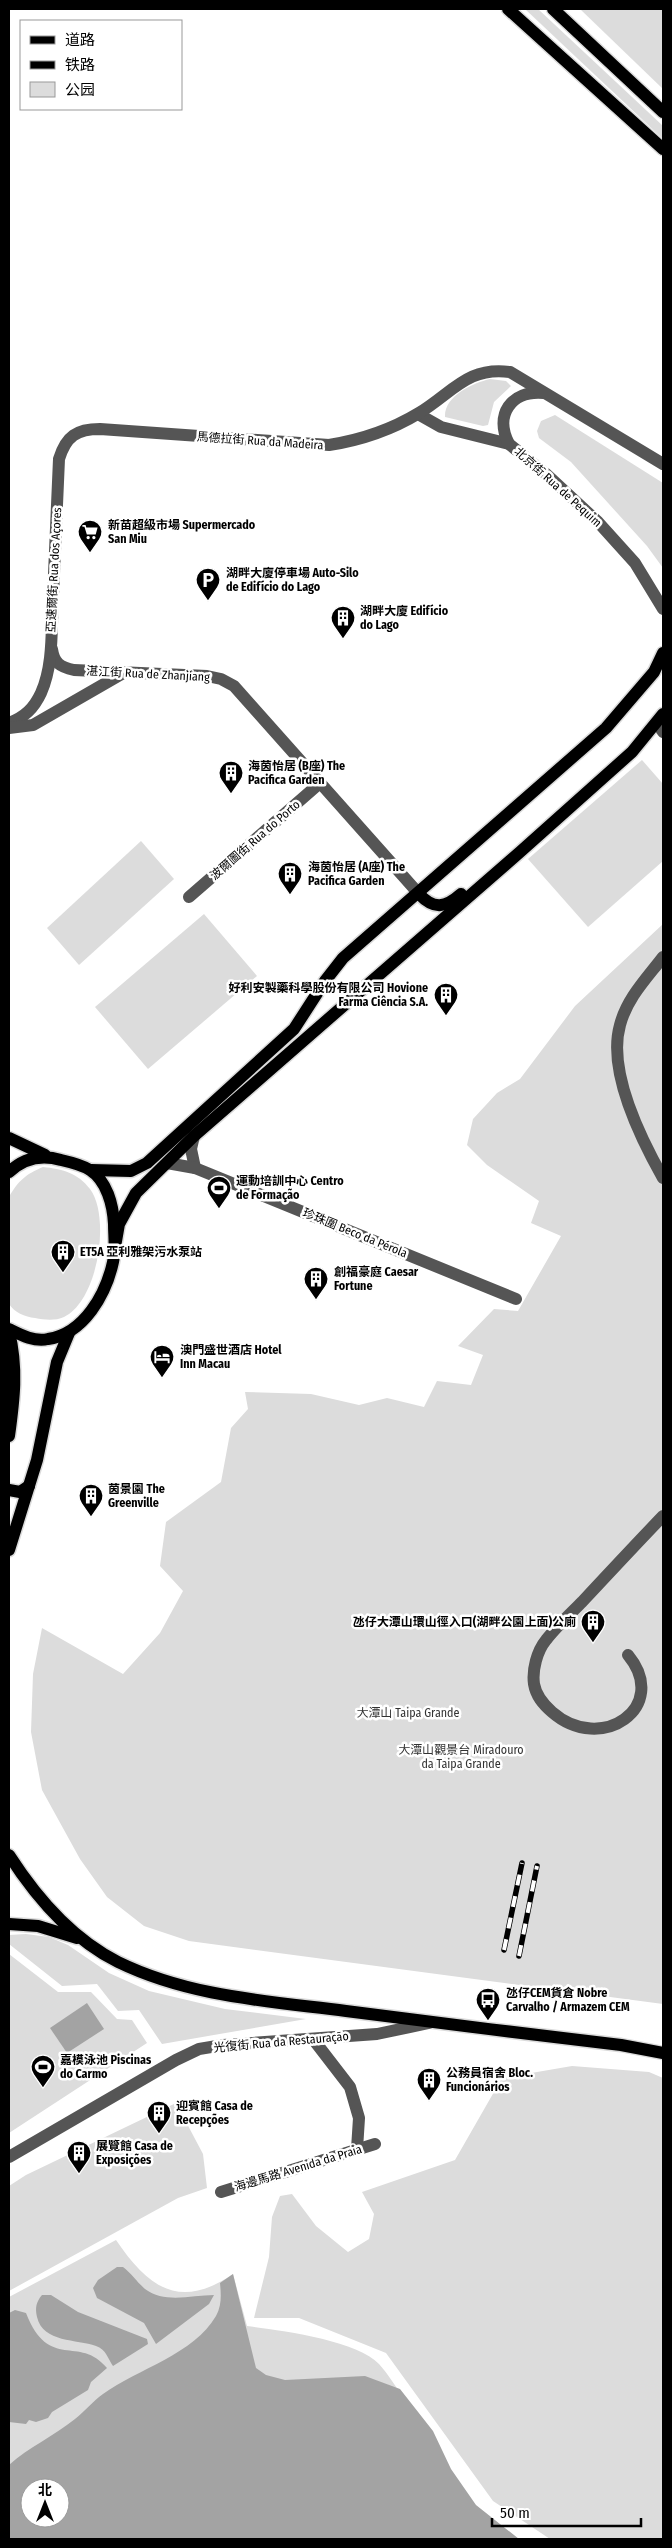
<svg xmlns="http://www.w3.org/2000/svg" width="672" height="2548" font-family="'Fira Sans Condensed','Noto Sans SC',sans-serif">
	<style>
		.green { fill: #dcdcdc; fill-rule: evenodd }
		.water { fill: #a3a3a3; fill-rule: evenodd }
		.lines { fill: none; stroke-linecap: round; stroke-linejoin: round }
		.major-casing { stroke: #dbdbdb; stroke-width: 15 }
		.minor { stroke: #555; stroke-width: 12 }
		.major { stroke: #000; stroke-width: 12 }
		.rail-casing { stroke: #000; stroke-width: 5.5 }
		.rail { stroke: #fff; stroke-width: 4; stroke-dasharray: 11; stroke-linecap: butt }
		.labels { text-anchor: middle; stroke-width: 5; stroke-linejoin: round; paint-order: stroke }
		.street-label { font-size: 12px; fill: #000; stroke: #fff }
		.poi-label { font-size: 12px; font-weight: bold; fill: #000; stroke: #fff; text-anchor: start }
		.park-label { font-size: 12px; fill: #333; stroke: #fff }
	</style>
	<rect width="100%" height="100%" fill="#fff"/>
	<!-- green -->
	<g class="green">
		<polygon points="525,9 538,9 663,126 663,139"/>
		<polygon points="580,9 663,9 663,89"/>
		<path d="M490,379L506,381L511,386L494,402L488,425L483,426L445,417C444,396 473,383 490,379Z"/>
		<polygon points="555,415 663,483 663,568 647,546 571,462 539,438 537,431 541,421"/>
		<polygon points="642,760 663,784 663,861 588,927 528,859"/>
		<polygon points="141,841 174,879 79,965 47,928"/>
		<polygon points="204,914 257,976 148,1069 95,1007"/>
		<polygon points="663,924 663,2004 189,1941 144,1926 107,1897 80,1859 42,1790 31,1732 33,1674 42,1628 123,1674 160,1633 183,1591 160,1566 166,1522 221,1482 231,1428 248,1409 245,1392 311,1394 359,1405 387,1398 424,1407 437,1381 471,1385 483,1355 458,1346 494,1309 518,1311 561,1236 531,1223 539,1201 487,1165 467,1145 473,1119 497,1093 520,1079 575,1006"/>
		<path d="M43,1167C62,1169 78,1173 90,1189C111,1217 98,1301 64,1317C55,1321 45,1320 35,1318C25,1317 14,1312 9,1304V1197C18,1181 26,1174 43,1167Z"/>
		<polygon points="26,1934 49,1937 68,1945 109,1973 149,1991 225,2009 306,2019 162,2044 139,2010 118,2011 97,1984 62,1986 9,1944 9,1935"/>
		<polygon points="9,1954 58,1992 91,1992 117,2019 132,2020 147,2043 9,2133"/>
		<polygon points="572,2066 649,2072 663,2078 663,2539 550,2539 493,2501 386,2353 299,2318 254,2318 269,2257 272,2217 280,2196 292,2194 316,2226 348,2252 369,2239 374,2214 362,2192 455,2160 502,2078"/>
		<polygon points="176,2103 203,2154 207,2188 178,2198 9,2291 9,2186 26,2175"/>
		<path d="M116,2240C148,2287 179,2311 233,2274L247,2326C279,2330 357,2340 379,2364C396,2383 415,2419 430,2441L9,2539V2297ZM30,2488H60V2518H30Z"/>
	</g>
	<!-- water -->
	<g class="water">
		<polygon points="87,2003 104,2029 67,2053 50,2028"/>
		<path d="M117,2267H123C131,2273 137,2282 145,2289C165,2304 192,2295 214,2295L209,2304L156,2344L144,2323L97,2298L93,2288L98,2280Z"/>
		<path d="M233,2274L256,2368L266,2375L285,2380L365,2376L400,2389L433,2431L451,2469L476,2505L519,2539H9V2465C29,2447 54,2436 75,2419C85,2411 93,2401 103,2394C138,2369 194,2354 216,2316C222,2305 221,2294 220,2283ZM30,2488H60V2518H30Z"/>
		<path d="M42,2295H51L78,2312L147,2339L148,2344L113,2366C108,2359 106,2349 96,2346C77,2339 43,2343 37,2317C35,2308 36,2302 42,2295Z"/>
		<path d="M15,2310L26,2313C49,2372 79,2334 107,2368L91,2382L88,2390L52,2412L48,2418L36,2422L29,2420L26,2424L9,2422V2313Z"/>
	</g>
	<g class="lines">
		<defs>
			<g id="major">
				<polyline points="508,9 663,149"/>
				<polyline points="553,9 663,112"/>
				<path d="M419,894C434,910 445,908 461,894"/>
				<polyline points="9,1138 45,1155"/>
				<polyline points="91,1170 131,1171 147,1163 294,1029 325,981 343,958 606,728 654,672 663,653"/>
				<path d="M9,1172C24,1158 41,1154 61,1160C70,1162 82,1165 90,1170C107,1181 113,1205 114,1224C114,1237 116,1249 113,1262C106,1294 84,1334 48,1339C34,1342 21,1335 9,1329"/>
				<polyline points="115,1247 119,1224 136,1193 194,1136 520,852 632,752 663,714"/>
				<path d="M9,1332C18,1368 14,1400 9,1436"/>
				<polyline points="9,1490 20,1492 29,1486"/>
				<polyline points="9,1550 37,1460 57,1362 69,1333"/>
				<path d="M9,1855C36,1897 72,1939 118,1962C190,1997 268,2001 346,2011C438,2023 529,2034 621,2045L663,2053"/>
				<polyline points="9,1924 38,1926 77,1938"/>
			</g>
		</defs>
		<!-- major casing -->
		<use href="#major" class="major-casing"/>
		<!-- minor -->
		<g class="minor">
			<polyline points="418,414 441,427 509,444 546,474 598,522 635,563 663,609"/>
			<path d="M509,444C494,415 511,390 544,393"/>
			<path d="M52,649C54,663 60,667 74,670L207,676L221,679L234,686L419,894"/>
			<path d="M9,723C25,717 34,708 41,693C54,664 51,628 53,597C55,551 57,505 59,459C66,436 77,429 100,429L329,445C361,440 391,430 419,413C452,393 468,366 510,372L663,464"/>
			<polyline points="657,723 663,732"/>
			<polyline points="9,728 33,725 125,672"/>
			<polyline points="189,897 320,783"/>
			<path d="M663,957C647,978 627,998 620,1025C607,1071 641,1139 663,1178"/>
			<polyline points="194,1136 191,1149 195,1168"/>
			<polyline points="167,1163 195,1168 516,1299"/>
			<path d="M628,1655C671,1707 601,1755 552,1712C543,1704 536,1696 534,1684C532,1670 537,1651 546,1640C556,1627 570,1614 582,1602C609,1573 636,1544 663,1516"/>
			<polyline points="313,2039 350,2087 359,2118 357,2149"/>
			<polyline points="9,2157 176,2060 199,2049 223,2045 377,2034 429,2023"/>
			<polyline points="221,2192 375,2144"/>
		</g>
		<!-- major -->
		<use href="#major" class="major"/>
		<defs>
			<g id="rail">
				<polyline points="504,1950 522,1863"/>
				<polyline points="519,1956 537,1866"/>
			</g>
		</defs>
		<!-- rail casing -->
		<use href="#rail" class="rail-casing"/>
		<!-- rail -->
		<use href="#rail" class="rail"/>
	</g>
	<!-- icons -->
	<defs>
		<symbol id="supermarket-pin" viewBox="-11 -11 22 30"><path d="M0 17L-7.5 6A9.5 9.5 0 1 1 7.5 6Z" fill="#000" stroke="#fff"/><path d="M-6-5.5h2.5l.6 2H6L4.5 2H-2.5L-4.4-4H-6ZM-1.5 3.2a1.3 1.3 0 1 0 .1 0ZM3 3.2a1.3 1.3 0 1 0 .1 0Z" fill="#fff"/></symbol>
		<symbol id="parking-pin" viewBox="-11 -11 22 30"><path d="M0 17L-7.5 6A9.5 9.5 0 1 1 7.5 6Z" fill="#000" stroke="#fff"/><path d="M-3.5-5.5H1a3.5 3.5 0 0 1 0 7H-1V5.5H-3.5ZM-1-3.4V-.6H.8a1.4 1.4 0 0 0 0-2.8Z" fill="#fff"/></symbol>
		<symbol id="building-pin" viewBox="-11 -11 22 30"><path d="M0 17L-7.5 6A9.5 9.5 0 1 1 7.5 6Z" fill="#000" stroke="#fff"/><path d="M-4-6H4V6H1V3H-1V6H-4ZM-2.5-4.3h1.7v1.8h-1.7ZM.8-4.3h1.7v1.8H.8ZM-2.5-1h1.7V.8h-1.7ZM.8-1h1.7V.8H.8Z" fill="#fff"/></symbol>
		<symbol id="stadium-pin" viewBox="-11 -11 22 30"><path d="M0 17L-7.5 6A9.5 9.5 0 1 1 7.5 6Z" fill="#000" stroke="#fff"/><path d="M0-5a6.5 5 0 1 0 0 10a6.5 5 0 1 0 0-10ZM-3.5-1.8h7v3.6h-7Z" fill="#fff"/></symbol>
		<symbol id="hotel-pin" viewBox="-11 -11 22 30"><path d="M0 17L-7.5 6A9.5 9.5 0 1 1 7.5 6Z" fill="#000" stroke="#fff"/><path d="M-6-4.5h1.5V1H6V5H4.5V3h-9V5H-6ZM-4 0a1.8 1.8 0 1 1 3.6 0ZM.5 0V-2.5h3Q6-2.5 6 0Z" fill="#fff"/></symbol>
		<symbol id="bus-pin" viewBox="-11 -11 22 30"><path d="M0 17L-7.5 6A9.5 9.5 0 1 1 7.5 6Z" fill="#000" stroke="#fff"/><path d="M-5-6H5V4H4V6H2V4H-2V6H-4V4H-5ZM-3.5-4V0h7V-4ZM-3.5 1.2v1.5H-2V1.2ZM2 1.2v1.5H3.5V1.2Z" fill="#fff"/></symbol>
	</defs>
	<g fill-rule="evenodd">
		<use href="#supermarket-pin" x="76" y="518" width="28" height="38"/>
		<use href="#parking-pin" x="194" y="566" width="28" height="38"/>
		<use href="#building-pin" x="329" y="604" width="28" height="38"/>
		<use href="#building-pin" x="217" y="759" width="28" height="38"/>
		<use href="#building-pin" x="276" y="860" width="28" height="38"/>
		<use href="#building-pin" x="432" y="981" width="28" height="38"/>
		<use href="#stadium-pin" x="205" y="1174" width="28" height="38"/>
		<use href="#building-pin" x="49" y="1238" width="28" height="38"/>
		<use href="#building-pin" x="302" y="1265" width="28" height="38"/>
		<use href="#hotel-pin" x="148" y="1343" width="28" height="38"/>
		<use href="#building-pin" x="77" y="1482" width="28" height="38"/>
		<use href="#building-pin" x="579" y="1608" width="28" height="38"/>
		<use href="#bus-pin" x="474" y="1986" width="28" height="38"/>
		<use href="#stadium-pin" x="29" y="2053" width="28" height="38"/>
		<use href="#building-pin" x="415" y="2066" width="28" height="38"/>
		<use href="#building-pin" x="145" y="2099" width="28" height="38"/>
		<use href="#building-pin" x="65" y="2139" width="28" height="38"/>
	</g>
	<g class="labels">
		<!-- street labels -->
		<g class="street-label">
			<text transform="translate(260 441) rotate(4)" y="4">馬德拉街 Rua da Madeira</text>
			<text transform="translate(558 487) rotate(42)" y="4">北京街 Rua de Pequim</text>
			<text transform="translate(54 570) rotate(-87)" y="4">亞速爾街 Rua dos Açores</text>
			<text transform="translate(148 674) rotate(3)" y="4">湛江街 Rua de Zhanjiang</text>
			<text transform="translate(255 840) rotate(-41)" y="4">波爾圖街 Rua do Porto</text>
			<text transform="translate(355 1233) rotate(22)" y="4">珍珠圍 Beco da Pérola</text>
			<text transform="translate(281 2042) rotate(-5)" y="4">光復街 Rua da Restauração</text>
			<text transform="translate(298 2168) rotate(-17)" y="4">海邊馬路 Avenida da Praia</text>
		</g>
		<!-- poi labels -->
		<g class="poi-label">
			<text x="108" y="529">新苗超級市場 Supermercado<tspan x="108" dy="14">San Miu</tspan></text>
			<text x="226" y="577">湖畔大廈停車場 Auto-Silo<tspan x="226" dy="14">de Edifício do Lago</tspan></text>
			<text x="360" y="615">湖畔大廈 Edifício<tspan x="360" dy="14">do Lago</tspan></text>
			<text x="248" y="770">海茵怡居 (B座) The<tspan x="248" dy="14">Pacifica Garden</tspan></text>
			<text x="308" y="871">海茵怡居 (A座) The<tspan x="308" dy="14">Pacifica Garden</tspan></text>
			<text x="428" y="992" text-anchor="end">好利安製藥科學股份有限公司 Hovione<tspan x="428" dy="14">Farma Ciência S.A.</tspan></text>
			<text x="236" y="1185">運動培訓中心 Centro<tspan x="236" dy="14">de Formação</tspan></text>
			<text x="80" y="1256">ET5A 亞利雅架污水泵站</text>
			<text x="334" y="1276">創福豪庭 Caesar<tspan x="334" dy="14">Fortune</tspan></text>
			<text x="180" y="1354">澳門盛世酒店 Hotel<tspan x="180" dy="14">Inn Macau</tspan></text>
			<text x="108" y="1493">茵景園 The<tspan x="108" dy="14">Greenville</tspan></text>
			<text x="576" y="1626" text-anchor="end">氹仔大潭山環山徑入口(湖畔公園上面)公廁</text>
			<text x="506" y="1997">氹仔CEM貨倉 Nobre<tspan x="506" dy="14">Carvalho / Armazem CEM</tspan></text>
			<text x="60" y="2064">嘉模泳池 Piscinas<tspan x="60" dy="14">do Carmo</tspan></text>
			<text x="446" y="2077">公務員宿舍 Bloc.<tspan x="446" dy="14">Funcionários</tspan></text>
			<text x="176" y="2110">迎賓館 Casa de<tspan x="176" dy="14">Recepções</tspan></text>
			<text x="96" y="2150">展覽館 Casa de<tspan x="96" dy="14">Exposições</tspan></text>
		</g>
		<!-- park labels -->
		<g class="park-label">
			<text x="408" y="1717">大潭山 Taipa Grande</text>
			<text x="461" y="1754">大潭山觀景台 Miradouro<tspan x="461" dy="14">da Taipa Grande</tspan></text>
		</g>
	</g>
	<!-- border -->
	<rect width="672" height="2548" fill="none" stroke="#000000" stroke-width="20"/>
	<!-- legend -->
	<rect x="20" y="20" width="162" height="90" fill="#ffffff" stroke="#999999"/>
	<rect x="30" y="36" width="25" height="8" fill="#000000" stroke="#999999"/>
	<text x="65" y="45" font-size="15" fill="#000000">道路</text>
	<rect x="30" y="61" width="25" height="8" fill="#000000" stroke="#999999"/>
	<text x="65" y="70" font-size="15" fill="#000000">铁路</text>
	<rect x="30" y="82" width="25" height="15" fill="#dcdcdc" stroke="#999999"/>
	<text x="65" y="95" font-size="15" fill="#000000">公园</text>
	<!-- north arrow -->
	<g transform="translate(45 2503)"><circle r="24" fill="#ffffff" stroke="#999999"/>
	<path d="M0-4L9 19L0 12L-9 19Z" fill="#000000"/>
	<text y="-8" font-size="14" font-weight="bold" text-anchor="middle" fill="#000000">北</text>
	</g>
	<!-- scale -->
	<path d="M492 2518v8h149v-8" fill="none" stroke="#000000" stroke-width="2.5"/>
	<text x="500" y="2518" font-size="15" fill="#000000" stroke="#ffffff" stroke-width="4" paint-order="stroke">50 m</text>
</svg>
